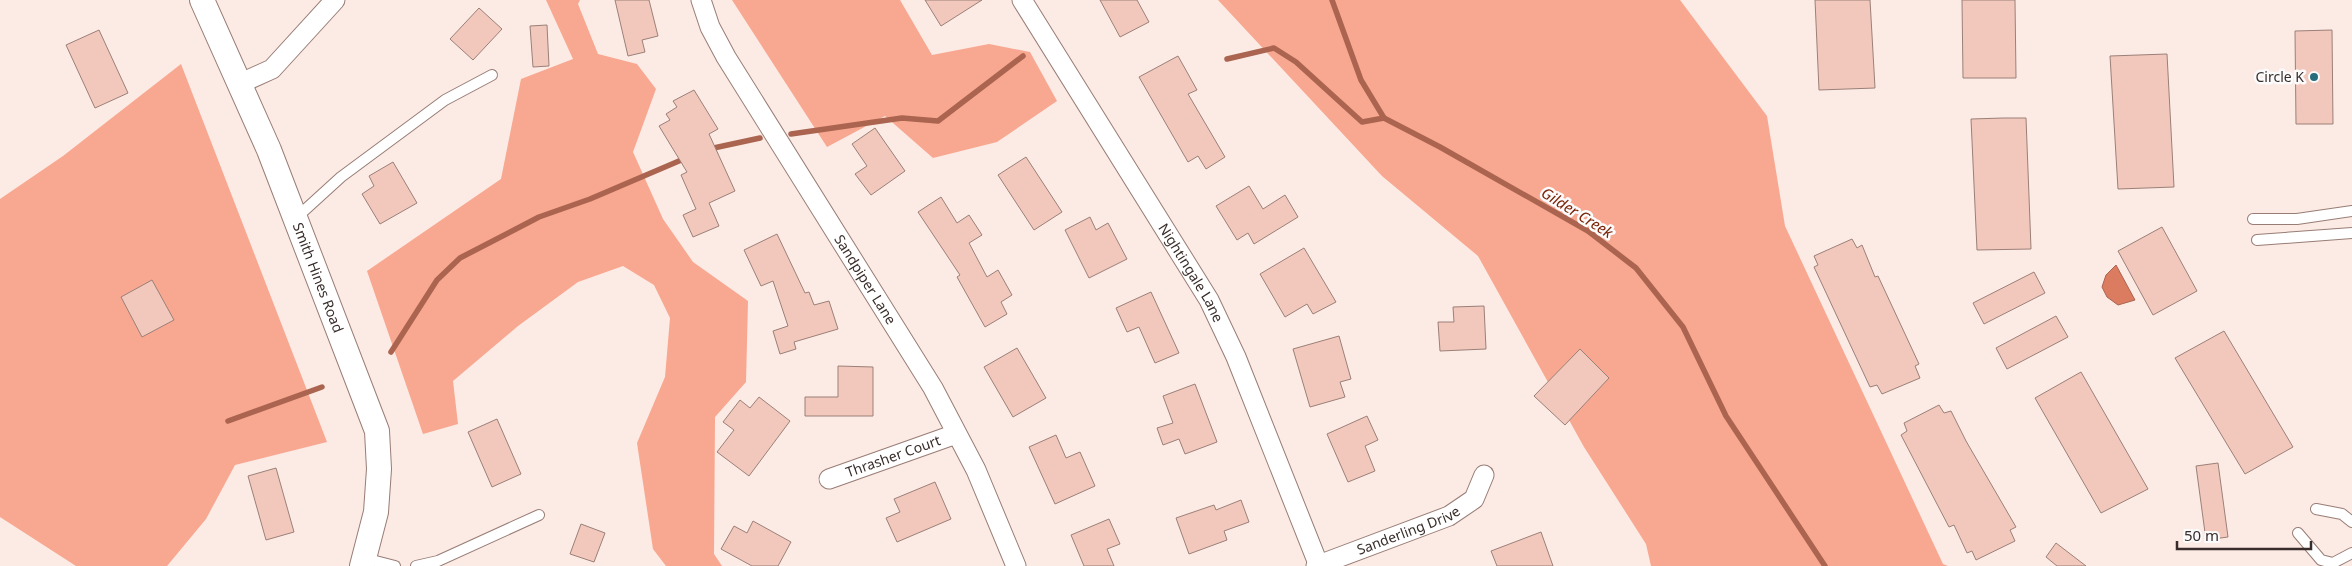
<svg xmlns="http://www.w3.org/2000/svg" width="2352" height="566" font-family="'Noto Sans',sans-serif">
	<style>
		.forest { fill: #f8a790 }
		.water { fill: #db7b5f; stroke: #aa644f }
		.lines { fill: none; stroke-linecap: round; stroke-linejoin: round }
		.stream { stroke: #aa644f; stroke-width: 5.5 }
		.building { fill: #f2c8bc; stroke: #9b8078 }
		.service-casing { stroke: #987d75; stroke-width: 12 }
		.minor-casing { stroke: #987d75; stroke-width: 21 }
		.tertiary-casing { stroke: #987d75; stroke-width: 26 }
		.service { stroke: #fff; stroke-width: 10 }
		.minor { stroke: #fff; stroke-width: 19 }
		.tertiary { stroke: #fff; stroke-width: 24 }
		.poi-dot { fill: #276c7c; stroke: #fbfbfb; stroke-width: 2 }
		.labels { text-anchor: middle; stroke-width: 5; stroke-linejoin: round; paint-order: stroke }
		.poi-label { font-size: 14px; fill: #382d2a; stroke: #fbfbfb; text-anchor: end }
		.street-label { font-size: 14px; fill: #382d2a; stroke: #fbfbfb }
		.water-label { font-size: 15px; font-style: italic; fill: #7a2306; stroke: #fbfbfb }
	</style>
	<rect width="100%" height="100%" fill="#fceae4"/>
	<!-- forest -->
	<g class="forest">
		<polygon points="546,0 580,0 578,4 598,54 637,64 656,89 633,152 663,219 693,262 748,301 746,382 715,417 714,554 722,566 666,566 653,549 637,443 665,377 670,318 654,285 623,266 578,282 518,326 453,381 458,424 423,434 367,271 501,179 521,79 573,59"/>
		<polygon points="732,0 900,0 932,55 989,44 1030,52 1057,101 997,142 933,158 885,116 827,147"/>
		<polygon points="1218,0 1680,0 1767,116 1785,226 1943,564 1948,566 1651,566 1646,544 1584,447 1478,256 1382,176"/>
		<polygon points="181,64 327,442 235,465 206,519 167,566 76,566 0,517 0,199 63,156"/>
	</g>
	<!-- water -->
	<polygon class="water" points="2116,265 2135,300 2118,305 2107,297 2102,287 2106,275"/>
	<g class="lines">
		<!-- stream -->
		<g class="stream">
			<polyline points="1332,0 1361,80 1384,118 1440,147 1588,231 1636,268 1683,327 1726,416 1825,566"/>
			<polyline points="1227,59 1274,48 1296,62 1362,122 1384,118"/>
			<polyline points="791,134 902,118 938,121 1023,56"/>
			<polyline points="709,149 760,138"/>
			<polyline points="391,352 437,280 460,258 539,217 590,199 686,158"/>
			<polyline points="228,421 322,387"/>
		</g>
	</g>
	<!-- building -->
	<g class="building">
		<polygon points="615,0 649,0 658,36 642,40 645,52 628,56"/>
		<polygon points="925,0 982,0 941,26"/>
		<polygon points="1100,0 1137,0 1149,22 1120,37"/>
		<polygon points="1815,0 1870,0 1875,88 1819,90"/>
		<polygon points="1962,0 2015,0 2016,78 1963,78"/>
		<polygon points="479,8 502,29 473,60 450,39"/>
		<polygon points="547,25 549,66 533,67 530,26"/>
		<polygon points="99,30 128,93 95,108 66,45"/>
		<polygon points="2332,30 2333,124 2296,124 2295,31"/>
		<polygon points="2167,54 2174,187 2118,189 2110,56"/>
		<polygon points="1178,56 1197,90 1188,94 1225,157 1206,169 1198,156 1188,162 1139,77"/>
		<polygon points="694,90 718,129 709,134 735,191 709,203 719,226 693,237 683,215 696,209 681,175 687,172 659,126 670,120 666,114 677,107 673,101"/>
		<polygon points="2003,118 2026,118 2031,249 1977,250 1971,119"/>
		<polygon points="875,128 905,171 871,195 855,174 867,166 852,144"/>
		<polygon points="1026,157 1062,212 1034,230 998,175"/>
		<polygon points="393,162 417,203 380,224 362,194 374,186 369,176"/>
		<polygon points="1249,186 1263,209 1285,195 1298,217 1254,244 1248,233 1237,240 1216,206"/>
		<polygon points="941,197 957,223 969,215 982,235 969,243 987,277 998,270 1012,295 1001,302 1007,314 985,327 957,277 960,275 918,212"/>
		<polygon points="1090,217 1096,230 1108,223 1127,259 1089,278 1065,230"/>
		<polygon points="2162,227 2197,291 2153,315 2118,251"/>
		<polygon points="777,234 805,293 809,292 814,305 829,301 838,329 794,342 796,349 780,354 773,331 788,326 773,281 761,286 744,250"/>
		<polygon points="1852,239 1857,248 1862,245 1875,277 1878,276 1919,364 1915,366 1920,378 1882,394 1877,385 1870,387 1814,267 1818,265 1814,256"/>
		<polygon points="1304,248 1336,302 1313,314 1307,304 1285,317 1260,274"/>
		<polygon points="2034,272 2045,293 1984,324 1973,303"/>
		<polygon points="152,280 174,320 142,337 121,297"/>
		<polygon points="1151,292 1179,353 1155,363 1139,327 1127,332 1116,308"/>
		<polygon points="1484,306 1486,349 1440,351 1438,322 1454,322 1453,307"/>
		<polygon points="2056,316 2068,337 2007,369 1996,348"/>
		<polygon points="2224,331 2293,447 2245,474 2175,358"/>
		<polygon points="1339,336 1351,379 1340,382 1345,397 1310,407 1293,349"/>
		<polygon points="1017,348 1046,398 1013,417 984,367"/>
		<polygon points="1580,349 1609,378 1565,425 1534,396"/>
		<polygon points="838,366 873,367 873,416 805,416 805,397 838,397"/>
		<polygon points="2081,372 2148,489 2101,513 2035,398"/>
		<polygon points="1195,384 1217,442 1185,454 1179,439 1163,445 1157,428 1173,423 1163,396"/>
		<polygon points="759,397 790,421 749,476 717,452 734,430 723,422 740,400 750,408"/>
		<polygon points="1939,405 1944,413 1951,411 1966,441 2016,527 2010,530 2015,541 1976,560 1972,551 1967,553 1954,525 1949,527 1901,435 1907,431 1904,423"/>
		<polygon points="1367,416 1378,440 1365,446 1375,471 1348,482 1327,434"/>
		<polygon points="497,419 521,474 492,487 468,432"/>
		<polygon points="1056,435 1066,458 1080,452 1095,486 1055,504 1029,447"/>
		<polygon points="2218,463 2228,537 2206,540 2196,466"/>
		<polygon points="276,468 294,532 266,540 248,476"/>
		<polygon points="935,482 951,519 897,542 886,518 900,512 894,499"/>
		<polygon points="1241,500 1249,522 1224,531 1227,540 1189,554 1176,518 1214,505 1216,510"/>
		<polygon points="1109,519 1120,544 1107,549 1114,566 1084,566 1071,535"/>
		<polygon points="753,521 791,542 778,566 752,566 721,549 734,526 747,533"/>
		<polygon points="581,524 605,533 594,562 570,554"/>
		<polygon points="1541,532 1553,566 1497,566 1491,551"/>
		<polygon points="2056,543 2086,566 2057,566 2046,557"/>
	</g>
	<g class="lines">
		<defs>
			<g id="service">
				<polyline points="296,218 341,177 445,100 492,75"/>
				<polyline points="2253,219 2297,219 2352,211"/>
				<polyline points="2257,240 2352,233"/>
				<polyline points="2316,509 2342,514 2352,522"/>
				<polyline points="2298,533 2321,560 2333,563 2352,553"/>
				<polyline points="364,558 395,566"/>
				<polyline points="416,566 438,561 539,515"/>
			</g>
			<g id="minor">
				<path id="s1" d="M701,0L710,27L726,57L933,388L976,470L1016,566"/>
				<path id="s2" d="M1022,0L1209,300L1236,357L1319,566"/>
				<polyline points="239,84 272,69 335,0"/>
				<path id="s3" d="M829,479L956,434"/>
				<path id="s4" d="M1316,566L1449,516L1474,499L1484,475"/>
			</g>
			<g id="tertiary">
				<path id="s5" d="M202,0L269,150L377,431L379,469L376,512L362,566"/>
			</g>
		</defs>
		<!-- service casing -->
		<use href="#service" class="service-casing"/>
		<!-- minor casing -->
		<use href="#minor" class="minor-casing"/>
		<!-- tertiary casing -->
		<use href="#tertiary" class="tertiary-casing"/>
		<!-- service -->
		<use href="#service" class="service"/>
		<!-- minor -->
		<use href="#minor" class="minor"/>
		<!-- tertiary -->
		<use href="#tertiary" class="tertiary"/>
	</g>
	<!-- markers -->
	<circle class="poi-dot" cx="2314" cy="77" r="5"/>
	<g class="labels">
		<!-- poi labels -->
		<g class="poi-label">
			<text x="2304" y="82">Circle K</text>
		</g>
		<!-- street labels -->
		<g class="street-label">
			<text dy="5" stroke="none"><textPath href="#s2" startOffset="321">Nightingale Lane</textPath></text>
			<text dy="5" stroke="none"><textPath href="#s5" startOffset="301">Smith Hines Road</textPath></text>
			<text dy="5" stroke="none"><textPath href="#s1" startOffset="325">Sandpiper Lane</textPath></text>
			<text dy="5" stroke="none"><textPath href="#s3" startOffset="68">Thrasher Court</textPath></text>
			<text dy="5" stroke="none"><textPath href="#s4" startOffset="99">Sanderling Drive</textPath></text>
		</g>
		<!-- water labels -->
		<g class="water-label">
			<text transform="translate(1577 213) rotate(32)" y="5">Gilder Creek</text>
		</g>
	</g>
	<!-- scale -->
	<path d="M2177 541v8h134v-8" fill="none" stroke="#382d2a" stroke-width="2.5"/>
	<text x="2184" y="541" font-size="15" fill="#382d2a" stroke="#fbfbfb" stroke-width="4" paint-order="stroke">50 m</text>
</svg>
